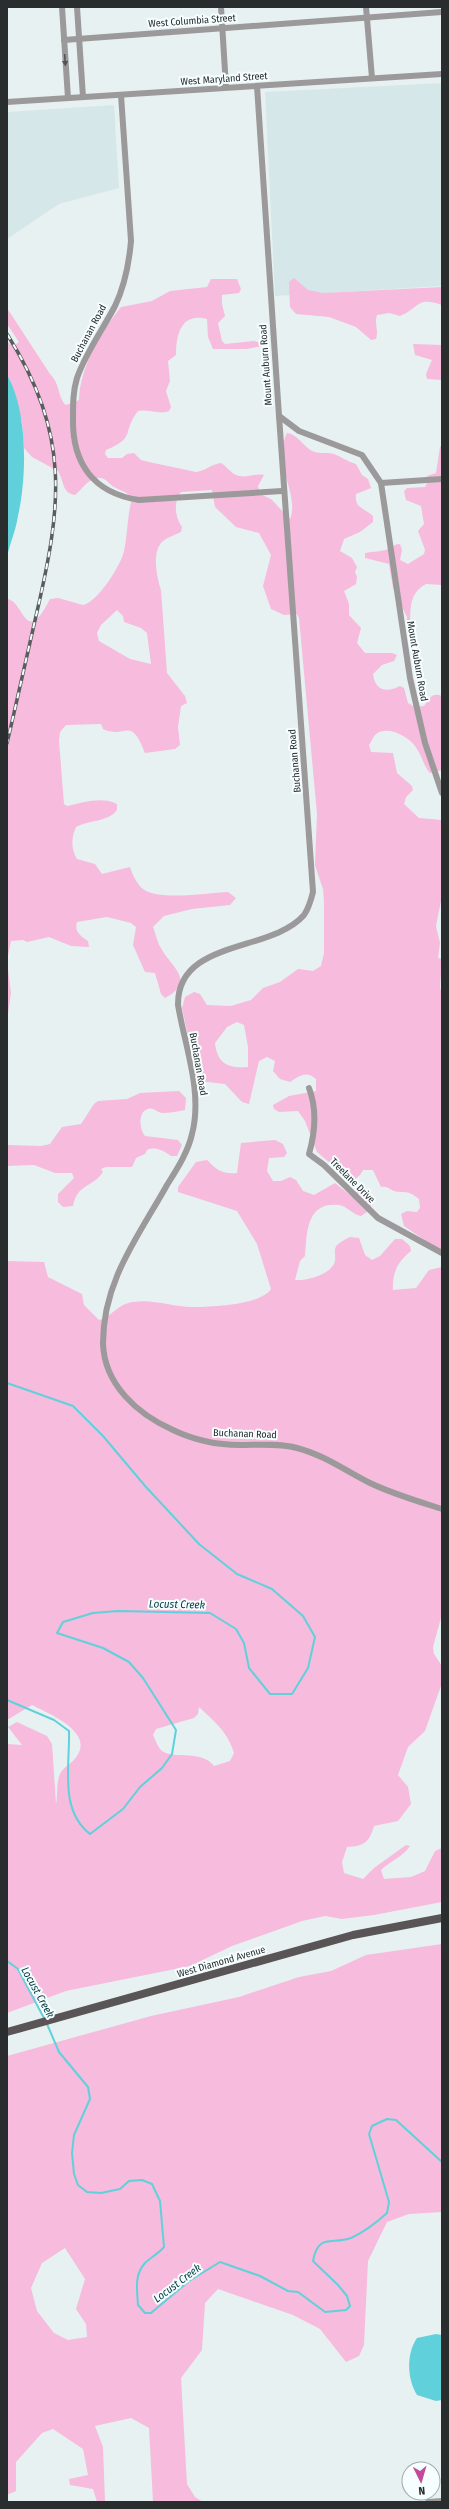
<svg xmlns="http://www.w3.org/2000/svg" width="449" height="2509" font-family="'Fira Sans Condensed',sans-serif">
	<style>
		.built { fill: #d5e7e8 }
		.green { fill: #f6bbdd; fill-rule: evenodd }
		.water { fill: #60d1db }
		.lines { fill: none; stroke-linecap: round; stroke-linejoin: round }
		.stream { stroke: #60d1db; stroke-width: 2 }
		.minor { stroke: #9c999b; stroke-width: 6 }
		.major { stroke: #595456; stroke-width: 8 }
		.rail-casing { stroke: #595d5d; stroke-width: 3.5 }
		.rail { stroke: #f6feff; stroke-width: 2; stroke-dasharray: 6; stroke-linecap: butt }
		.oneway { fill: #525354 }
		.labels { text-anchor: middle; stroke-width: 4; stroke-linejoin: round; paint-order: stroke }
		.street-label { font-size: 10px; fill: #2a2d2d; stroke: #f6feff }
		.water-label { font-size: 11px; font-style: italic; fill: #023a3e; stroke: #f6feff }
	</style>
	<rect width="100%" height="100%" fill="#e8f1f1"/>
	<!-- built -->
	<g class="built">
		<polygon points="442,83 442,286 275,296 265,92"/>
		<polygon points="114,105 119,188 59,204 7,239 7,112"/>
	</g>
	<!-- green -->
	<g class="green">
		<path d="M294,278L308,290L323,293L442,287V305C416,296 420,308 400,316L389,313L377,315C374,323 379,331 376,339L371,340L356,327L329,317L296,314L290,307L289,282Z"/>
		<path d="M211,279H237L241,289L239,293L222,295V304L225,316L218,323L222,341L225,344L254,341L268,345L246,349H213L208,337L207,319C181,312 176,335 176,355L168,361L170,381L166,391L171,407L169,411C160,415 149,409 138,411C121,433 137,437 106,450L105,454L108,458H122L127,454L134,453L141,460L149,462L196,472C206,471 211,464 221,463C226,466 231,473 236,475C246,479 254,473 264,475L258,486L260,494L271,499L290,519C300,496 272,463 287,433C297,434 303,446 312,451C319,454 326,452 334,454C340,456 346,461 356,464L362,475L368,479L371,488L356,494C354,509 365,508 373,516V522L360,532L344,539L340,551L352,558L357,567L355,572L357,577L356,584L344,591L349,604V615L361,628L357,643L365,653H392L397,655L394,661L382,665L373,674C375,691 387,693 400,686L404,688L408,703L415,707L424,706C430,699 431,692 442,696V770L430,773C423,765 422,755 415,746C408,736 387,725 376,734C373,737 371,742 369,745L371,752L393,753L397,773L412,786L413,790L406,797L404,804L419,818L442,820V896L436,926L440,943L438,958L442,959L440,987L442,995V1252L404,1226L401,1214L407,1211L417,1212L420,1208L419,1199C407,1189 405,1194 394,1191C389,1189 387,1186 381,1187L373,1170H363L360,1175L353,1181L349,1179L317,1152L305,1121L298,1111L279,1112L274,1109L273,1105L289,1096L316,1091V1079C306,1070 299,1076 290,1082L280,1079L273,1071L275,1061L267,1057L259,1061L249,1104L242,1102L225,1084L199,1081L192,1070L191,1050L182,1008L185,997L194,992L200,994L207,1005L231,1006L251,1000L263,988L280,982L298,969L313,971L321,966L324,953V902L323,889L315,865L317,814L299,618L297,614L284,615L271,609L263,586L271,555L259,533L236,527L215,507L212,490L181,492C173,502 175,517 182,527L181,532C175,535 168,537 163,541C151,551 157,578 161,590L167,673L185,696L187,703L181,706L178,727L180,745L175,749L145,753C130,714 126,740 103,729L101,724L66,725L60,732L59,741L64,804L67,806C82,803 102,796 117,804V810C108,822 89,820 76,827C71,838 71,849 77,859L95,864L102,874L130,867C132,874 137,884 143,889C159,901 208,893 228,892L236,898L230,905L192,909L164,916L153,927C156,934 157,942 161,948C169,965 198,981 165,998L161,994L155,973L145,972L133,945L136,927L131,923L107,917L77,922C74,932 81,936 88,941L89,947L71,946L49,937L27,942L23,940L11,941L7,961L11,993L7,1021V599C24,600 25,649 50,599L58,598L83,605C98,602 121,565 124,551C128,533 127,516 132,499C127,491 121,491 114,487C110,485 108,481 104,479C91,473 83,489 75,495C62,493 64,481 58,471L32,457L24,448L22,422L7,375V342L14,346L19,342L7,324V308L50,374C61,385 57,397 66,405L79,400C80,367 101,332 121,307L152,301L170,291L207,287ZM117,610L123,616L124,622L141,628L147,633L151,664L130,659L99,641L97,633L101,625ZM237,1022L244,1025L248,1047V1067C228,1069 217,1063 215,1043L227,1027Z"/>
		<polygon points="413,344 442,345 442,380 427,379 426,374 432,360 415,355"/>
		<path d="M442,445V585L426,584C407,594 411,613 410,631L407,627V617L393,588L389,564L365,558V553C373,551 382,552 388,549C393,547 394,544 400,544L402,550L400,560L408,564L424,554L425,550L418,531L424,524L421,506L406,500L404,491L407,488L425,487L427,483V476L436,473L440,447Z"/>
		<path d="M179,1091L186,1098L185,1110C178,1111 170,1113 163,1113C157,1113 154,1107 148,1109C137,1112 140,1130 145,1136L178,1140L182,1145L177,1156H171C164,1151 156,1146 147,1150L145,1154L136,1158L132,1167H106L101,1169L103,1172C92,1188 77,1184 73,1206L63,1207L58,1202V1194L74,1178L72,1173H55L34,1165L7,1166V1145L41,1146L50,1144L62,1127L81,1124L94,1104L98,1101L127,1099L140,1093Z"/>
		<path d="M275,1140L283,1144L287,1153L284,1157L269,1158L267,1171L273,1181H281L290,1177L296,1180L303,1191L314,1195L335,1183L350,1195L354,1191L365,1194L371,1203V1209L361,1216C353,1215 347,1206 339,1205C306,1201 307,1233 305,1256L300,1261L295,1280C308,1281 332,1274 335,1261C336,1255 333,1250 337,1245C340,1242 346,1239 350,1237L359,1238L365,1255L372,1260L380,1256L395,1239H402L410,1246L411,1251C398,1261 392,1273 393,1290L416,1288L429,1270L442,1267V1614L433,1647L434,1654L442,1666V1683L425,1731L408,1747L398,1775L408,1787L411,1804L398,1821L374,1826C369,1843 364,1846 347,1847L342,1862L344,1873L363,1879L374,1868L406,1845L410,1846C404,1856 389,1862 381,1870L384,1879L411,1877L425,1871L435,1851L442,1848V1902L374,1915L342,1919L325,1916L302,1921L232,1946L190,1966L66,1991L7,2013V1744L22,1745L8,1727L17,1722L47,1736L52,1744L56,1804C58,1796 56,1782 60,1774C63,1767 73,1763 77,1756C94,1731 47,1713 32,1705L7,1720V1261L44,1262L48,1277L82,1294L84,1305L99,1320C112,1317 118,1303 134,1302C153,1299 173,1307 192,1307C211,1307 261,1305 271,1289L257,1244L237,1211L178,1192V1187L196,1162L207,1160C218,1171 222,1174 237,1173L241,1143ZM199,1707C214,1721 228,1732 234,1753L230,1761L214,1766C200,1748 170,1761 160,1749C157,1745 155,1739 153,1735L156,1729L194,1718L198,1714Z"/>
		<path d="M442,1944V2212L409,2214L387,2222L368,2261L364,2345L359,2356L346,2362L320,2329L293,2315L218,2289L205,2303L202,2350L181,2378L187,2484L195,2497L203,2502H153L149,2428L131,2418L95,2426L103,2447L105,2502H97L93,2489L70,2485L69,2479L88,2475L83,2449L53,2429L42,2433L16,2462V2491L7,2495V2056L151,2016L239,1997L299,1977L331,1971L366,1955ZM65,2248L85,2279L76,2309L86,2324L87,2337L68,2340L54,2333L37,2311L31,2288L42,2263Z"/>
	</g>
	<!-- water -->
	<g class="water">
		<path d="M7,375C28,411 27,476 18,516C16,530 10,543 7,557Z"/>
		<path d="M436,2334L442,2335V2400L436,2401L417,2395C407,2379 406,2354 417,2338Z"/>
	</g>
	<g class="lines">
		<!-- stream -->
		<g class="stream">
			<path d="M7,1383L73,1406L103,1436L146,1487L199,1544L237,1574L272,1589L303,1616L315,1637L308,1668L292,1694H270L249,1668L244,1643L236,1629L210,1613L118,1611L93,1613L63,1622L57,1633L103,1648L129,1662L143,1678L176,1730L172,1754L162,1768L140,1787L123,1809L90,1834C59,1810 70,1766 69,1731L54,1720L7,1700"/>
			<polyline points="7,1745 7,1756"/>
			<polyline points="7,1961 18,1969 45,2020"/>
			<path d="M47,2024L59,2052L88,2087L90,2099L74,2135L72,2153L74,2174L78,2185L87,2192L101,2193L120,2189L129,2181L142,2180L152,2184L160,2201L164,2247C158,2254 151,2257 145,2263C134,2275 137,2290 138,2305L145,2313H151L189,2281L220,2262L260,2276L288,2291L298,2292L325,2312L346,2310L350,2306L347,2296L338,2285L313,2261C318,2233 332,2245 351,2238C364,2232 376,2223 387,2213L389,2202L369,2134L372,2126L387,2119L396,2120L442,2162"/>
		</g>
		<!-- minor -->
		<g class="minor">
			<polyline points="62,7 68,98"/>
			<polyline points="77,7 83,97"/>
			<polyline points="221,7 226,87"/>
			<polyline points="366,7 372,78"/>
			<polyline points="64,40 442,12"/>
			<polyline points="257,86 279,416 299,431 362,455 381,483 410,678 425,743 442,793"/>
			<path d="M121,95L131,241C129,264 125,285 115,306C102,331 86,352 77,378C73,391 73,404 73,418C72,463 93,493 139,500L282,491"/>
			<polyline points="7,102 442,74"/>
			<path d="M279,416L313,892C311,900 309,908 304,915C271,953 177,939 178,1005C185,1047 203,1092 192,1134C188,1152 177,1169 167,1185C138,1237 103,1281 103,1343C104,1384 137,1414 173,1430C194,1440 217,1445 240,1445C259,1445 279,1443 297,1448C324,1455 346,1471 370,1483C393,1494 417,1501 442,1509"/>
			<polyline points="381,483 442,479"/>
			<path d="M309,1088C317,1109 315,1133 309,1154L324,1165L378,1218L442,1253"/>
			<polyline points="428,2502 442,2501"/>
		</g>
		<!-- major -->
		<polyline class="major" points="7,2032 353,1935 442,1918"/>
		<defs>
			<path id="rail" d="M7,334C71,436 62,504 36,616C26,659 17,701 7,743"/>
		</defs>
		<!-- rail casing -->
		<use href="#rail" class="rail-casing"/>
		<!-- rail -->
		<use href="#rail" class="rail"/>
	</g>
	<!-- one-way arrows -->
	<defs><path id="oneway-solid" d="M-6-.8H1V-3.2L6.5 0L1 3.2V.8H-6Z"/></defs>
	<use class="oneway" href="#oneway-solid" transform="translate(65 60) rotate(86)"/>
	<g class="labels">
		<!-- street labels -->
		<g class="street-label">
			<text transform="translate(192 20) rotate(-4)" y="4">West Columbia Street</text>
			<text transform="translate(224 78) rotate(-4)" y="4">West Maryland Street</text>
			<text transform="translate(88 333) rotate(-62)" y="4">Buchanan Road</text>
			<text transform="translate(265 365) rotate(-94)" y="4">Mount Auburn Road</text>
			<text transform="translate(418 661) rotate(80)" y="4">Mount Auburn Road</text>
			<text transform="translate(294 761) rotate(-95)" y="4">Buchanan Road</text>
			<text transform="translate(199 1064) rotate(80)" y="4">Buchanan Road</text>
			<text transform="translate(353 1180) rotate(45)" y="4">Treelane Drive</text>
			<text transform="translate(245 1433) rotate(2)" y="4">Buchanan Road</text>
			<text transform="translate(221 1961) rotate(-16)" y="4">West Diamond Avenue</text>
		</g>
		<!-- water labels -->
		<g class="water-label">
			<text transform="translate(177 1604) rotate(1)" y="4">Locust Creek</text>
			<text transform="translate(38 1992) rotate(61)" y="4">Locust Creek</text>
			<text transform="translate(177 2283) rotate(-37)" y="4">Locust Creek</text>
		</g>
	</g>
	<!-- border -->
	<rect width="449" height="2509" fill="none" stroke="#2a2d2d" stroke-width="16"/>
	<!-- north arrow -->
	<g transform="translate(421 2481) rotate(175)"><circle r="19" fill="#f6feff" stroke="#a4aaab"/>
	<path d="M0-3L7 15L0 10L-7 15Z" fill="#c4499a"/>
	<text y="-6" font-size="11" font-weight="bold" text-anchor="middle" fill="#2a2d2d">N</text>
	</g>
</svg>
